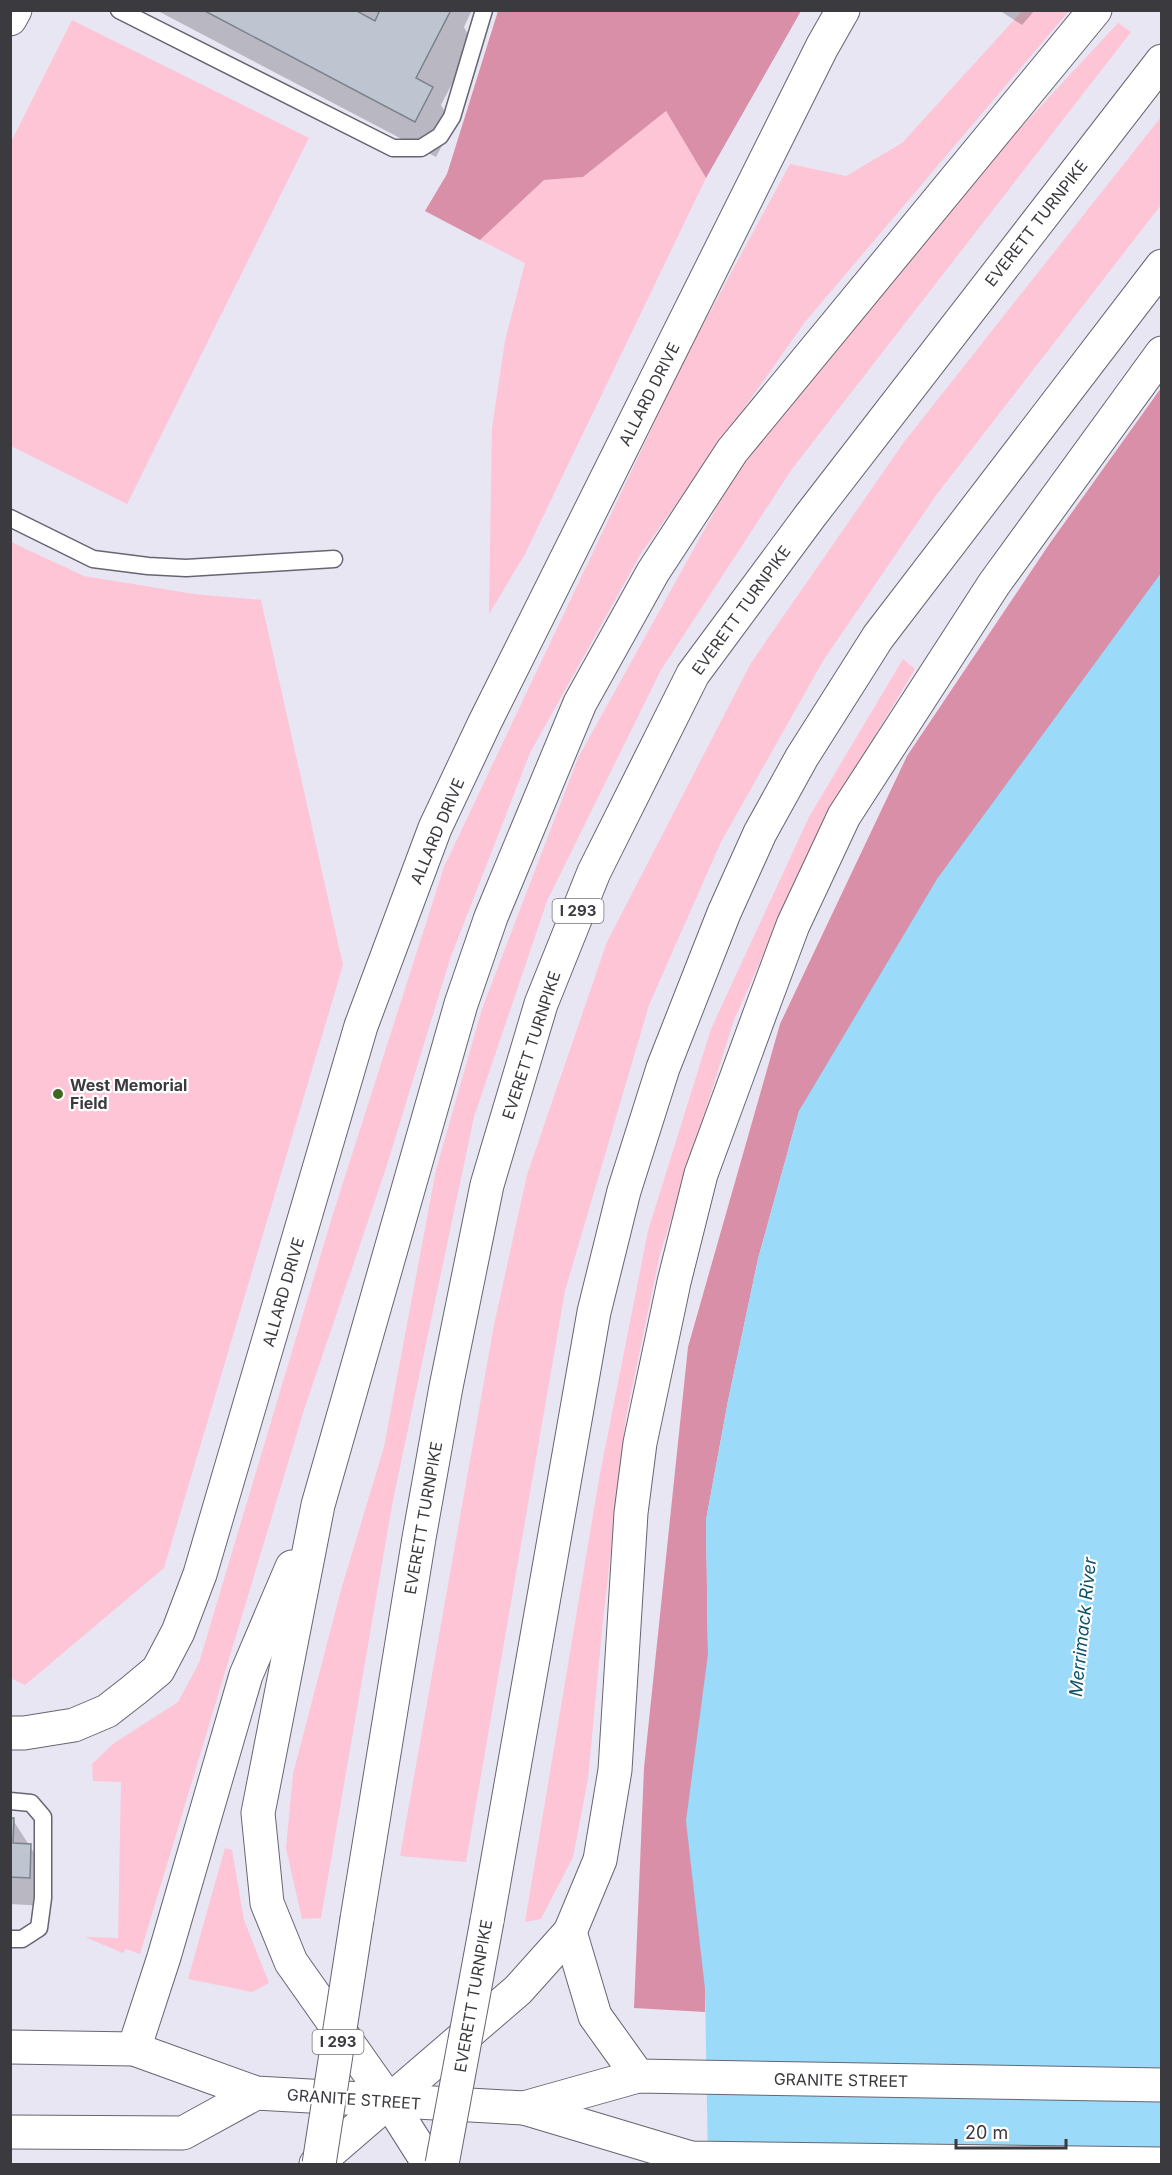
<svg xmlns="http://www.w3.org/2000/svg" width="1172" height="2175" font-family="Inter,sans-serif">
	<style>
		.green { fill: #fdc5d6 }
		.forest { fill: #da8fa8 }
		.water { fill: #9bdaf9 }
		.shadow { fill: #0003 }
		.building { fill: #bec5d1; stroke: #7c828d; stroke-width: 1.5 }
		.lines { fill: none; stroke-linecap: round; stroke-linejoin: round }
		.service-casing { stroke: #676571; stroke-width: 19 }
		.minor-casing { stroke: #676571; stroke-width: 35 }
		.secondary-casing { stroke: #676571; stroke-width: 35 }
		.primary-casing { stroke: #676571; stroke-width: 35 }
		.motorway-casing { stroke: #676571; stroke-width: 35 }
		.service { stroke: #fff; stroke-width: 16 }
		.minor { stroke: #fff; stroke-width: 33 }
		.secondary { stroke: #fff; stroke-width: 33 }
		.primary { stroke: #fff; stroke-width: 33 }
		.motorway { stroke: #fff; stroke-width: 33 }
		.motorway-bridge-casing { stroke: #676571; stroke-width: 35; stroke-linecap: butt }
		.motorway-bridge { stroke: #fff; stroke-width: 33 }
		.poi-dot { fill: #406620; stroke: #fff; stroke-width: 2 }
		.labels { text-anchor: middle; stroke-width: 4.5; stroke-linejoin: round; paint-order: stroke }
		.shield { fill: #fff; stroke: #767579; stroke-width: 1.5 }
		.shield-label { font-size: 15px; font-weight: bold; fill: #3b3a3f }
		.street-label { font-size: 16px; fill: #3b3a3f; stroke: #fff }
		.poi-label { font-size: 16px; font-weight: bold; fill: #3b3a3f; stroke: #fff; text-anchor: start }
		.water-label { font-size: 18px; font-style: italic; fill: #0c516a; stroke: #fff }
	</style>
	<rect width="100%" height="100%" fill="#e8e6f3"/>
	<!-- green -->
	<g class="green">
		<polygon points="1022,11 1069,11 805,322 640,555 530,753 450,959 387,1165 304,1410 140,1954 126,1949 123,1953 85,1937 118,1938 121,1782 93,1781 92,1764 113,1744 178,1702 199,1663 333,1214 444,867 685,358 790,164 846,176 902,143"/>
		<polygon points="72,20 309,138 127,504 11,446 11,142"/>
		<polygon points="1118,23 1131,32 792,469 661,670 547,901 474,1117 393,1500 321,1918 302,1919 286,1848 293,1774 341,1590 384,1447 436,1170 482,1009 578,758 748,451 960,193"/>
		<polygon points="666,111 706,178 525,554 489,614 492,428 505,341 525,263 480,240 544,180 583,177"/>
		<polygon points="1161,117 1161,205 937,494 823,661 721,842 649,1005 565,1291 466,1862 400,1856 494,1325 527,1175 607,942 751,663 904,442"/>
		<polygon points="11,542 84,576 194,594 261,600 343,965 164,1568 25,1685 10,1678"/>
		<polygon points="903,659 915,669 823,822 734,1020 660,1254 626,1417 602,1630 588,1779 573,1857 541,1919 525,1922 599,1479 648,1231 711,1029 809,817"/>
		<polygon points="225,1848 232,1850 244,1920 269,1983 252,1992 188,1979"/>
	</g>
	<!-- forest -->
	<g class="forest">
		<polygon points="498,11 498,10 801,11 706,178 666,111 583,177 544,180 480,240 425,211 447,174"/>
		<polygon points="1161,388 1161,574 799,1111 758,1259 728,1401 706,1520 708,1654 705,2012 634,2008 644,1768 688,1347 780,1024 907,756 1050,543"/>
	</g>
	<!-- water -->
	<polygon class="water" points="1161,573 1161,2164 708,2164 705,1989 686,1821 708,1654 706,1520 728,1401 758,1259 799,1111 937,879"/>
	<!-- shadow -->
	<g class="shadow">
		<polygon points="156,10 472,10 464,27 473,43 441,105 453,125 436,157"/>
		<polygon points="999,10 1035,10 1022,25"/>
		<polygon points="10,1819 13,1820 47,1873 46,1906 10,1904"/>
	</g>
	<!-- building -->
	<g class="building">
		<polygon points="203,10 355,10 375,21 380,10 451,10 416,78 433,87 415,122"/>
		<polygon points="10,1818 14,1818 13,1843 31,1844 30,1878 10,1877"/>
	</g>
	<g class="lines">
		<defs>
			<g id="service">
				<polyline points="119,10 393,148 421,148 440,136 452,117 484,10"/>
				<polyline points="10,518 93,559 148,566 186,568 334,559"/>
				<polyline points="10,1801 31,1803 43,1817 43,1898 39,1928 22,1939 10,1939"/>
			</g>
			<polyline id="minor" points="10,1733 24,1733 74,1725 107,1711 134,1690 158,1670 178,1632 200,1574 361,1026 435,828 485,722 822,47 843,10"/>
			<polyline id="secondary" points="10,19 15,10"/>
			<g id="primary">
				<polyline points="10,2047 134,2049 256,2093 524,2108 691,2158 1162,2164"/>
				<polyline points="524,2108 638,2076 1162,2085"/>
				<polyline points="10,2132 183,2133 256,2093"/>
			</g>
			<g id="motorway">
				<polyline points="357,1919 419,1538 446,1387 487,1185 541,1004 594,872 693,674 810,516 1162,61"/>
				<polyline points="487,1921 594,1312 624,1191 663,1068 724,913 760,833 802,757 878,637 1162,266"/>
				<polyline points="570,1932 595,2016 638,2076"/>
				<polyline points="134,2049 164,1957 246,1675 292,1567"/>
				<polyline points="316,2164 518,1990 570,1932 600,1860 615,1770 631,1513 640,1443 674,1282 701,1174 762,1008 793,925 844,816 994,584 1162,353"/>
				<polyline points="429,2164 389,2101 291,1962 267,1903 258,1813 318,1505 461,1004 491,917 580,703 653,572 732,451 1095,10"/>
				<polyline points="689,2164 691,2158"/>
			</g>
		</defs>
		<!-- service casing -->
		<use href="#service" class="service-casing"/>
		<!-- minor casing -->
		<use href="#minor" class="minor-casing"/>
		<!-- secondary casing -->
		<use href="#secondary" class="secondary-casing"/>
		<!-- primary casing -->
		<use href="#primary" class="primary-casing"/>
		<!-- motorway casing -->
		<use href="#motorway" class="motorway-casing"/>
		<!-- service -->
		<use href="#service" class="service"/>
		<!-- minor -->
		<use href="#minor" class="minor"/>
		<!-- secondary -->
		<use href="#secondary" class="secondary"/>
		<!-- primary -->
		<use href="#primary" class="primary"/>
		<!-- motorway -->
		<use href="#motorway" class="motorway"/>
		<defs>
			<g id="motorway-bridge">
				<polyline points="319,2164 357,1919"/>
				<polyline points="442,2164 487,1921"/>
			</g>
		</defs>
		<!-- motorway-bridge casing -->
		<use href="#motorway-bridge" class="motorway-bridge-casing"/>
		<!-- motorway-bridge -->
		<use href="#motorway-bridge" class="motorway-bridge"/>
	</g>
	<!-- markers -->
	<circle class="poi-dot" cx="58" cy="1094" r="6"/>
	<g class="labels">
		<!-- shield labels -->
		<g class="shield">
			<rect x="552.5" y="899" width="51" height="24" rx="4.5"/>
			<rect x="312.5" y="2030" width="51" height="24" rx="4.5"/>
		</g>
		<g class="shield-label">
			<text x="578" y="916">I 293</text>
			<text x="338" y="2047">I 293</text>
		</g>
		<!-- street labels -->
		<g class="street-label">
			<text transform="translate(1036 223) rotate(-52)" y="6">EVERETT TURNPIKE</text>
			<text transform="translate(649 394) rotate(-63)" y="6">ALLARD DRIVE</text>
			<text transform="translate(741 610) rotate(-54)" y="6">EVERETT TURNPIKE</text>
			<text transform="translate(437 831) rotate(-67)" y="6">ALLARD DRIVE</text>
			<text transform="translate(531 1045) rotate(-72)" y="6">EVERETT TURNPIKE</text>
			<text transform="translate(283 1292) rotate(-74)" y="6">ALLARD DRIVE</text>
			<text transform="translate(423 1518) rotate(-80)" y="6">EVERETT TURNPIKE</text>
			<text transform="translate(473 1996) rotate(-80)" y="6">EVERETT TURNPIKE</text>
			<text transform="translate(841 2080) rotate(1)" y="6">GRANITE STREET</text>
			<text transform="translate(354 2099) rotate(4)" y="6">GRANITE STREET</text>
		</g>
		<!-- poi labels -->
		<g class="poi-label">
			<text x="70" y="1091">West Memorial<tspan x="70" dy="18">Field</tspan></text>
		</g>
		<!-- water labels -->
		<g class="water-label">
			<text transform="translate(1083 1627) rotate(-84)" y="6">Merrimack River</text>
		</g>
	</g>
	<!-- border -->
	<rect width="1172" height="2175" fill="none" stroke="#3b3a3f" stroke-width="24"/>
	<!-- scale -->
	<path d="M956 2139v9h110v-9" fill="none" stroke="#3b3a3f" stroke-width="3"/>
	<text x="965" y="2139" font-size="18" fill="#3b3a3f" stroke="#ffffff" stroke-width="4.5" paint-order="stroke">20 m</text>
</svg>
